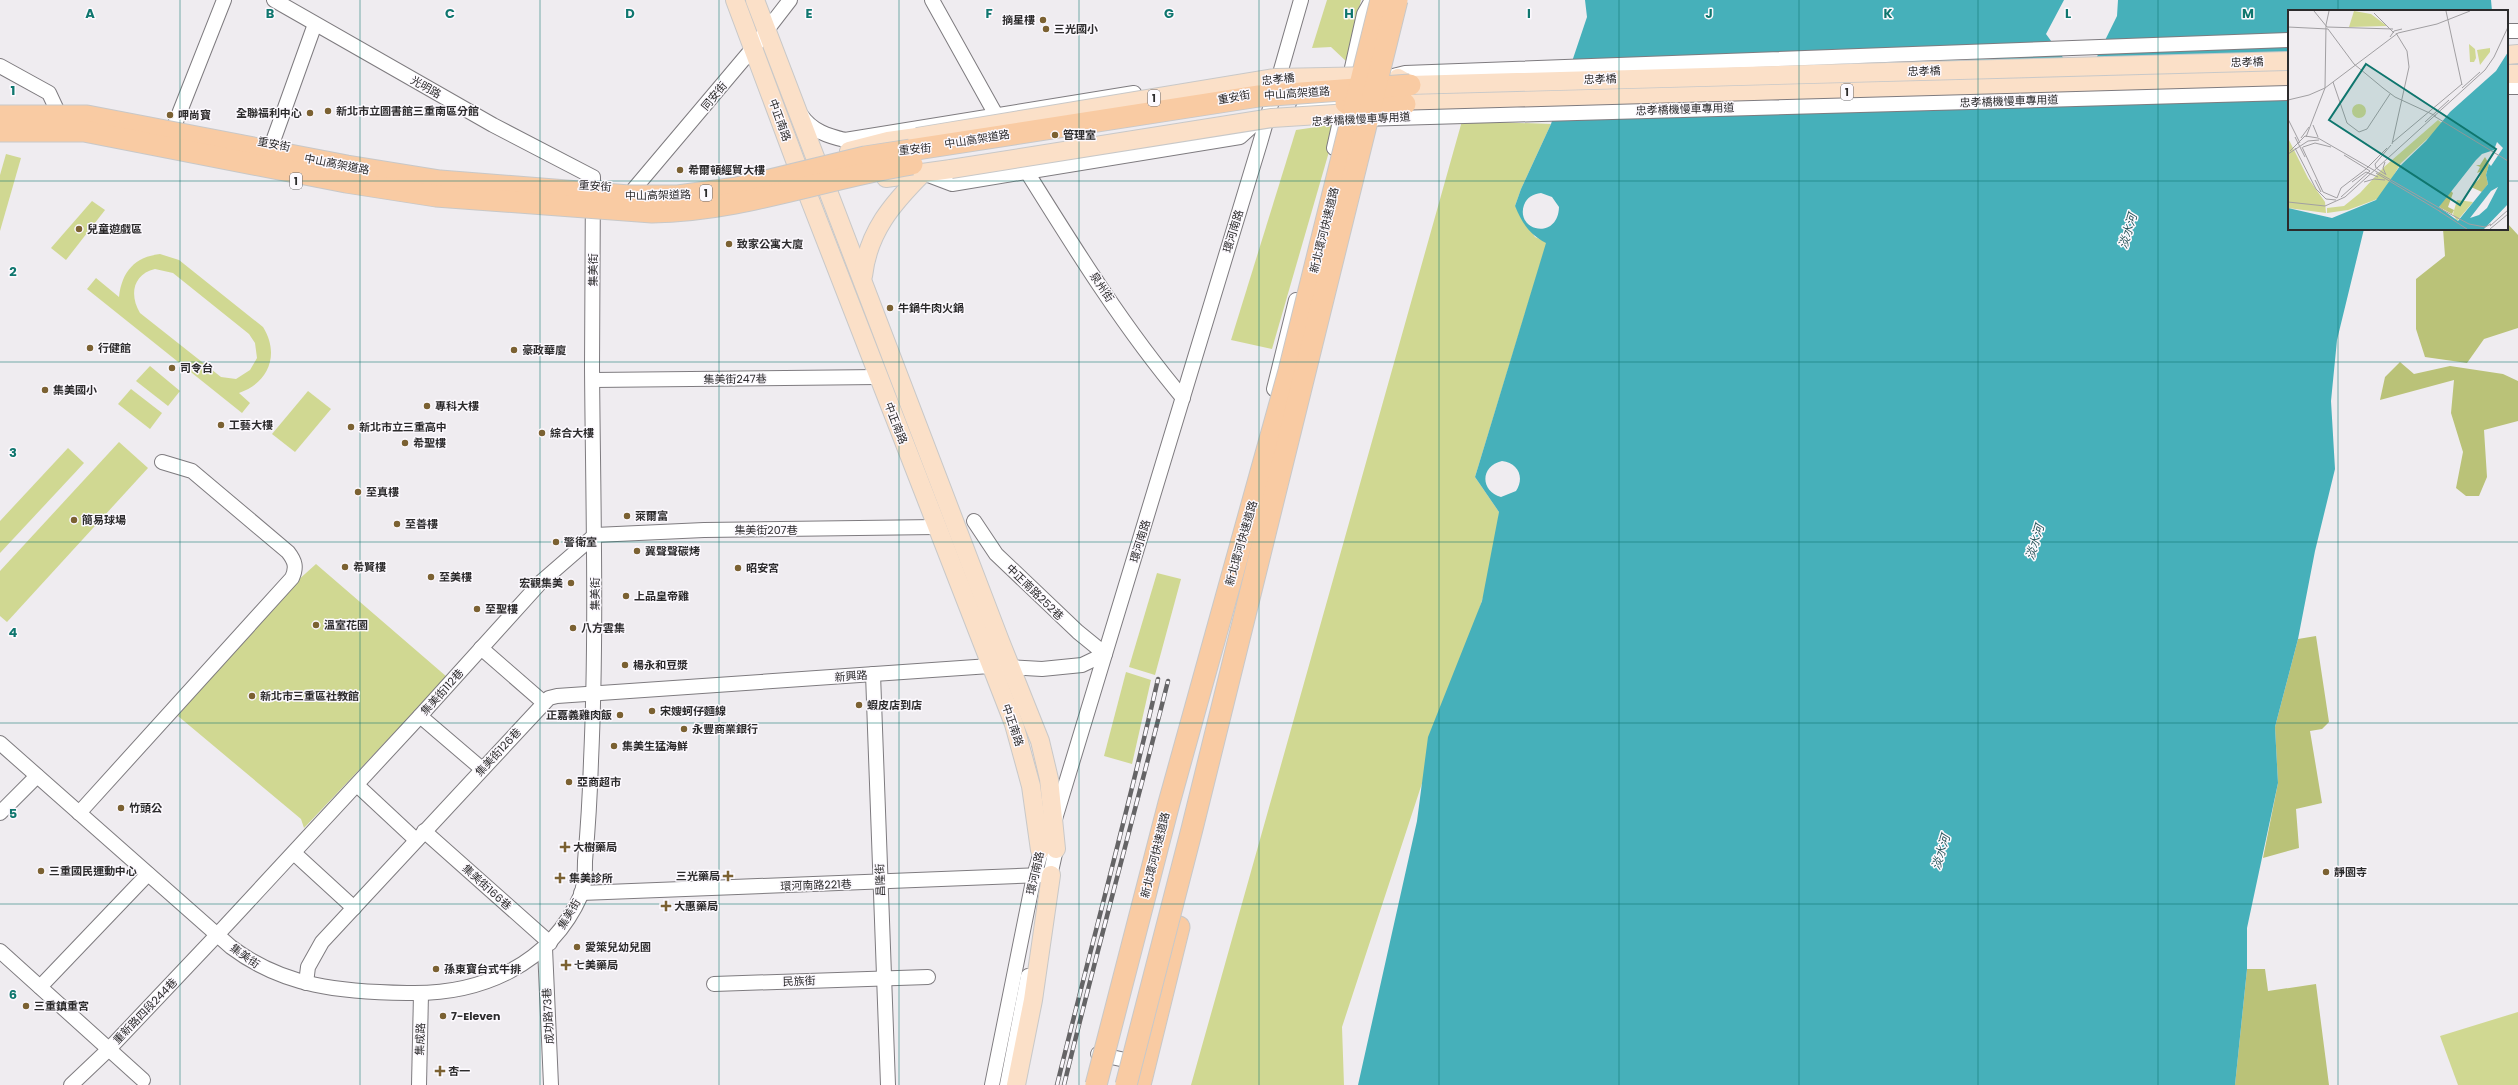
<svg xmlns="http://www.w3.org/2000/svg" width="2518" height="1085" font-family="Poppins,'Noto Sans TC',sans-serif">
	<style>
		.green { fill: #d0d892; fill-rule: evenodd }
		.forest { fill: #bac278 }
		.water { fill: #46b0ba; fill-rule: evenodd }
		.lines { fill: none; stroke-linecap: round; stroke-linejoin: round }
		.minor-casing { stroke: #7e7b7f; stroke-width: 16 }
		.major-casing { stroke: #c8c8c8; stroke-width: 20 }
		.highway-casing { stroke: #c8c8c8; stroke-width: 23 }
		.minor { stroke: #fff; stroke-width: 14 }
		.major { stroke: #fbe0c8; stroke-width: 18 }
		.highway { stroke: #f9cba3; stroke-width: 21 }
		.rail-casing { stroke: #656466; stroke-width: 4.5 }
		.rail { stroke: #fcf9fe; stroke-width: 3; stroke-dasharray: 9; stroke-linecap: butt }
		.minor-bridge-casing { stroke: #7e7b7f; stroke-width: 16; stroke-linecap: butt }
		.major-bridge-casing { stroke: #c8c8c8; stroke-width: 20; stroke-linecap: butt }
		.highway-bridge-casing { stroke: #c8c8c8; stroke-width: 23; stroke-linecap: butt }
		.minor-bridge { stroke: #fff; stroke-width: 14 }
		.major-bridge { stroke: #fbe0c8; stroke-width: 18 }
		.highway-bridge { stroke: #f9cba3; stroke-width: 21 }
		.grid { fill: none; stroke: #0f766e; stroke-width: 1; stroke-opacity: 0.55 }
		.poi-dot { fill: #7b6132; stroke: #fcf9fe; stroke-width: 1.5 }
		.labels { text-anchor: middle; stroke-width: 3; stroke-linejoin: round; paint-order: stroke }
		.shield { fill: #fcf9fe; stroke: #6a696b; stroke-width: 1 }
		.shield-label { font-size: 10px; font-weight: bold; fill: #2c2b2c }
		.poi-label { font-size: 11px; font-weight: bold; fill: #2c2b2c; stroke: #fcf9fe; text-anchor: start }
		.street-label { font-size: 11px; fill: #2c2b2c; stroke: #fcf9fe }
		.water-label { font-size: 12px; font-style: italic; fill: #275559; stroke: #fcf9fe }
		.inset-road { fill: none; stroke: #a19fa2; stroke-width: 1 }
		.view { fill: #0f766e; fill-opacity: 0.15; stroke: #0f766e; stroke-width: 2 }
		.inset-edge { fill: none; stroke: #2c2b2c; stroke-width: 2 }
		.grid-label { font-size: 13px; text-anchor: middle; font-weight: bold; fill: #0f766e; stroke: #fcf9fe; stroke-width: 3; stroke-linejoin: round; paint-order: stroke }
	</style>
	<rect width="100%" height="100%" fill="#efecf0"/>
	<!-- green -->
	<g class="green">
		<polygon points="1327,0 1361,0 1347,62 1331,47 1312,48"/>
		<polygon points="1462,121 1551,124 1521,189 1515,206 1535,237 1547,242 1475,477 1499,512 1496,558 1342,1027 1344,1085 1191,1085"/>
		<polygon points="1337,124 1272,349 1231,340 1296,130"/>
		<polygon points="6,154 21,158 0,231 0,175"/>
		<polygon points="92,201 105,210 66,260 51,248"/>
		<path d="M160,254L179,260L263,327C280,354 269,383 239,393L250,403L242,413L87,289L96,278L119,297C122,271 135,257 160,254ZM155,269L173,273L249,334L255,343L257,358L250,370L236,379L221,377L140,313C129,295 133,274 155,269Z"/>
		<polygon points="150,366 180,391 168,406 136,381"/>
		<polygon points="131,389 162,413 150,429 118,404"/>
		<polygon points="308,391 331,409 295,452 272,434"/>
		<polygon points="119,442 148,468 7,622 0,616 0,571"/>
		<polygon points="68,448 84,463 0,553 0,521"/>
		<polygon points="316,564 447,677 304,828 301,819 178,716 255,619"/>
		<polygon points="1157,573 1181,579 1155,675 1129,667"/>
		<polygon points="1126,672 1151,680 1132,764 1104,756"/>
		<polygon points="2518,1012 2518,1085 2458,1085 2440,1036"/>
	</g>
	<!-- forest -->
	<g class="forest">
		<polygon points="2507,223 2518,235 2518,328 2484,339 2467,363 2425,357 2416,329 2416,279 2445,256 2443,229 2507,229"/>
		<polygon points="2400,362 2414,374 2450,366 2503,374 2518,381 2518,421 2484,430 2487,477 2479,496 2466,496 2456,488 2463,452 2451,413 2454,380 2380,400 2385,377"/>
		<polygon points="2316,636 2329,722 2322,729 2310,731 2322,803 2296,809 2299,848 2263,858 2278,783 2275,727 2298,639"/>
		<polygon points="2247,969 2265,969 2268,991 2316,984 2329,1085 2235,1085"/>
	</g>
	<!-- water -->
	<path class="water" d="M1585,0H2064L2046,34L2083,85L2117,16L2118,0H2491L2492,11H2289V229H2364L2337,340L2331,401L2335,469L2315,551L2298,639L2275,727L2278,783L2247,928V969L2235,1085H1358L1417,821L1428,737L1482,601L1499,512L1475,477L1546,243C1529,234 1522,223 1515,206L1521,189L1551,124L1587,17ZM1541,193L1552,197L1559,207C1558,241 1515,231 1524,205C1527,197 1533,194 1541,193ZM1502,461C1518,463 1525,477 1516,491L1501,497C1480,491 1480,466 1502,461Z"/>
	<g class="lines">
		<defs>
			<g id="minor">
				<polyline points="932,0 996,115"/>
				<polyline points="2507,31 2518,31"/>
				<polyline points="0,66 49,93 56,108"/>
				<polyline points="1393,76 1405,73 2289,40"/>
				<polyline points="2507,87 2518,87"/>
				<polyline points="1303,108 1321,106 1345,96"/>
				<path d="M801,115C812,131 828,136 845,140L1134,93"/>
				<polyline points="175,124 224,0"/>
				<polyline points="1334,148 1364,14 1372,0"/>
				<polyline points="264,158 272,144 315,24"/>
				<path d="M1027,172C1075,249 1124,328 1183,398"/>
				<polyline points="923,173 952,184 1240,137 1260,119"/>
				<polyline points="634,189 753,48 790,0"/>
				<polyline points="593,380 878,377"/>
				<polyline points="1274,389 1296,300"/>
				<polyline points="481,648 543,702"/>
				<polyline points="873,674 888,1085"/>
				<polyline points="420,716 482,769"/>
				<path d="M0,743L231,947C284,987 342,992 407,993C481,995 550,965 581,895C585,884 585,873 585,861C588,828 590,794 591,761C597,629 593,499 592,367C592,304 593,240 593,177L493,125L274,0"/>
				<polyline points="357,785 416,840"/>
				<polyline points="0,813 37,776"/>
				<path d="M79,813L292,578C297,567 295,561 288,552L192,471L162,462"/>
				<polyline points="1055,819 1260,143 1301,0"/>
				<polyline points="424,831 550,943"/>
				<polyline points="294,853 354,908"/>
				<polyline points="1048,885 1056,849"/>
				<polyline points="581,893 1043,875"/>
				<polyline points="545,948 551,1085"/>
				<polyline points="0,951 143,1080"/>
				<polyline points="306,983 308,967 322,942 549,698 557,696 990,666 1042,669 1082,665 1105,654 1078,632 996,554 974,521"/>
				<polyline points="714,984 928,977"/>
				<polyline points="40,987 148,874"/>
				<polyline points="1098,1054 1134,1062"/>
				<polyline points="71,1085 109,1049 217,935 420,716 541,582 595,535 704,530 936,527"/>
				<polyline points="419,1085 421,994"/>
				<polyline points="992,1085 1034,876 1044,842"/>
				<polyline points="1007,1085 1028,976"/>
			</g>
			<g id="major">
				<polyline points="735,0 808,195 1014,724 1031,786 1040,850"/>
				<polyline points="755,0 1000,641 1040,741 1049,779 1056,849"/>
				<polyline points="2507,55 2518,54"/>
				<polyline points="2507,74 2518,74"/>
				<polyline points="1398,78 1410,85 2289,61"/>
				<polyline points="1405,104 2289,80"/>
				<polyline points="849,151 888,141 917,137"/>
				<polyline points="886,178 951,169"/>
				<path d="M863,276C868,232 892,204 923,173"/>
				<polyline points="1016,1085 1033,1000 1051,875"/>
			</g>
			<polyline id="highway" points="1140,1085 1179,927"/>
		</defs>
		<!-- minor casing -->
		<use href="#minor" class="minor-casing"/>
		<!-- major casing -->
		<use href="#major" class="major-casing"/>
		<!-- highway casing -->
		<use href="#highway" class="highway-casing"/>
		<!-- minor -->
		<use href="#minor" class="minor"/>
		<!-- major -->
		<use href="#major" class="major"/>
		<!-- highway -->
		<use href="#highway" class="highway"/>
		<defs>
			<g id="rail">
				<path d="M1057,1085C1090,950 1127,815 1158,679"/>
				<path d="M1064,1085C1097,950 1134,816 1168,681"/>
			</g>
		</defs>
		<!-- rail casing -->
		<use href="#rail" class="rail-casing"/>
		<!-- rail -->
		<use href="#rail" class="rail"/>
		<defs>
			<polyline id="minor-bridge" points="1360,119 2289,93"/>
			<g id="major-bridge">
				<polyline points="917,137 1275,78 1376,76"/>
				<polyline points="951,169 1272,118 1366,112"/>
			</g>
			<g id="highway-bridge">
				<polyline points="1346,103 1405,104"/>
				<polyline points="0,116 87,116 347,166 440,181 629,196 678,196 737,188 865,157 1259,96 1410,85"/>
				<path d="M0,131H84L346,182L436,196L652,212C741,211 825,178 912,164"/>
				<polyline points="1096,1085 1169,803 1289,371 1381,0"/>
				<polyline points="1126,1085 1192,829 1397,0"/>
			</g>
		</defs>
		<!-- minor-bridge casing -->
		<use href="#minor-bridge" class="minor-bridge-casing"/>
		<!-- major-bridge casing -->
		<use href="#major-bridge" class="major-bridge-casing"/>
		<!-- highway-bridge casing -->
		<use href="#highway-bridge" class="highway-bridge-casing"/>
		<!-- minor-bridge -->
		<use href="#minor-bridge" class="minor-bridge"/>
		<!-- major-bridge -->
		<use href="#major-bridge" class="major-bridge"/>
		<!-- highway-bridge -->
		<use href="#highway-bridge" class="highway-bridge"/>
	</g>
	<!-- grid -->
	<path class="grid" d="M180,0V1085M360,0V1085M540,0V1085M719,0V1085M899,0V1085M1079,0V1085M1259,0V1085M1439,0V1085M1619,0V1085M1799,0V1085M1978,0V1085M2158,0V1085M2338,0V11M0,181H2289M2507,181H2518M2338,229V1085M0,362H2518M0,542H2518M0,723H2518M0,904H2518"/>
	<!-- markers -->
	<g class="poi-dot">
		<circle cx="1043" cy="20" r="4"/>
		<circle cx="1046" cy="29" r="4"/>
		<circle cx="328" cy="111" r="4"/>
		<circle cx="310" cy="113" r="4"/>
		<circle cx="170" cy="115" r="4"/>
		<circle cx="1055" cy="135" r="4"/>
		<circle cx="680" cy="170" r="4"/>
		<circle cx="79" cy="229" r="4"/>
		<circle cx="729" cy="244" r="4"/>
		<circle cx="890" cy="308" r="4"/>
		<circle cx="90" cy="348" r="4"/>
		<circle cx="514" cy="350" r="4"/>
		<circle cx="172" cy="368" r="4"/>
		<circle cx="45" cy="390" r="4"/>
		<circle cx="427" cy="406" r="4"/>
		<circle cx="221" cy="425" r="4"/>
		<circle cx="351" cy="427" r="4"/>
		<circle cx="542" cy="433" r="4"/>
		<circle cx="405" cy="443" r="4"/>
		<circle cx="358" cy="492" r="4"/>
		<circle cx="627" cy="516" r="4"/>
		<circle cx="74" cy="520" r="4"/>
		<circle cx="397" cy="524" r="4"/>
		<circle cx="556" cy="542" r="4"/>
		<circle cx="637" cy="551" r="4"/>
		<circle cx="345" cy="567" r="4"/>
		<circle cx="738" cy="568" r="4"/>
		<circle cx="431" cy="577" r="4"/>
		<circle cx="571" cy="583" r="4"/>
		<circle cx="626" cy="596" r="4"/>
		<circle cx="477" cy="609" r="4"/>
		<circle cx="316" cy="625" r="4"/>
		<circle cx="573" cy="628" r="4"/>
		<circle cx="625" cy="665" r="4"/>
		<circle cx="252" cy="696" r="4"/>
		<circle cx="859" cy="705" r="4"/>
		<circle cx="652" cy="711" r="4"/>
		<circle cx="620" cy="715" r="4"/>
		<circle cx="684" cy="729" r="4"/>
		<circle cx="614" cy="746" r="4"/>
		<circle cx="569" cy="782" r="4"/>
		<circle cx="121" cy="808" r="4"/>
		<path d="M563 841h4v4h4v4h-4v4h-4v-4h-4v-4h4z"/>
		<circle cx="41" cy="871" r="4"/>
		<circle cx="2326" cy="872" r="4"/>
		<path d="M726 870h4v4h4v4h-4v4h-4v-4h-4v-4h4z"/>
		<path d="M558 872h4v4h4v4h-4v4h-4v-4h-4v-4h4z"/>
		<path d="M664 900h4v4h4v4h-4v4h-4v-4h-4v-4h4z"/>
		<circle cx="577" cy="947" r="4"/>
		<path d="M564 959h4v4h4v4h-4v4h-4v-4h-4v-4h4z"/>
		<circle cx="436" cy="969" r="4"/>
		<circle cx="26" cy="1006" r="4"/>
		<circle cx="443" cy="1016" r="4"/>
		<path d="M438 1065h4v4h4v4h-4v4h-4v-4h-4v-4h4z"/>
	</g>
	<g class="labels">
		<!-- shield labels -->
		<g class="shield">
			<rect x="1841" y="84" width="12" height="16" rx="3"/>
			<rect x="1148" y="90" width="12" height="16" rx="3"/>
			<rect x="290" y="173" width="12" height="16" rx="3"/>
			<rect x="700" y="185" width="12" height="16" rx="3"/>
		</g>
		<g class="shield-label">
			<text x="1847" y="96">1</text>
			<text x="1154" y="102">1</text>
			<text x="296" y="185">1</text>
			<text x="706" y="197">1</text>
		</g>
		<!-- poi labels -->
		<g class="poi-label">
			<text x="1035" y="24" text-anchor="end">摘星樓</text>
			<text x="1054" y="33">三光國小</text>
			<text x="336" y="115">新北市立圖書館三重南區分館</text>
			<text x="302" y="117" text-anchor="end">全聯福利中心</text>
			<text x="178" y="119">呷尚寶</text>
			<text x="1063" y="139">管理室</text>
			<text x="688" y="174">希爾頓經貿大樓</text>
			<text x="87" y="233">兒童遊戲區</text>
			<text x="737" y="248">致家公寓大廈</text>
			<text x="898" y="312">牛鍋牛肉火鍋</text>
			<text x="98" y="352">行健館</text>
			<text x="522" y="354">豪政華廈</text>
			<text x="180" y="372">司令台</text>
			<text x="53" y="394">集美國小</text>
			<text x="435" y="410">專科大樓</text>
			<text x="229" y="429">工藝大樓</text>
			<text x="359" y="431">新北市立三重高中</text>
			<text x="550" y="437">綜合大樓</text>
			<text x="413" y="447">希聖樓</text>
			<text x="366" y="496">至真樓</text>
			<text x="635" y="520">萊爾富</text>
			<text x="82" y="524">簡易球場</text>
			<text x="405" y="528">至善樓</text>
			<text x="564" y="546">警衛室</text>
			<text x="645" y="555">冀聲聲碳烤</text>
			<text x="353" y="571">希賢樓</text>
			<text x="746" y="572">昭安宮</text>
			<text x="439" y="581">至美樓</text>
			<text x="563" y="587" text-anchor="end">宏觀集美</text>
			<text x="634" y="600">上品皇帝雞</text>
			<text x="485" y="613">至聖樓</text>
			<text x="324" y="629">溫室花園</text>
			<text x="581" y="632">八方雲集</text>
			<text x="633" y="669">楊永和豆漿</text>
			<text x="260" y="700">新北市三重區社教館</text>
			<text x="867" y="709">蝦皮店到店</text>
			<text x="660" y="715">宋嫂蚵仔麵線</text>
			<text x="612" y="719" text-anchor="end">正嘉義雞肉飯</text>
			<text x="692" y="733">永豐商業銀行</text>
			<text x="622" y="750">集美生猛海鮮</text>
			<text x="577" y="786">亞商超市</text>
			<text x="129" y="812">竹頭公</text>
			<text x="573" y="851">大樹藥局</text>
			<text x="49" y="875">三重國民運動中心</text>
			<text x="2334" y="876">靜園寺</text>
			<text x="720" y="880" text-anchor="end">三光藥局</text>
			<text x="569" y="882">集美診所</text>
			<text x="674" y="910">大惠藥局</text>
			<text x="585" y="951">愛箂兒幼兒園</text>
			<text x="574" y="969">七美藥局</text>
			<text x="444" y="973">孫東寶台式牛排</text>
			<text x="34" y="1010">三重鎮重宮</text>
			<text x="451" y="1020">7-Eleven</text>
			<text x="448" y="1075">杏一</text>
		</g>
		<!-- street labels -->
		<g class="street-label">
			<text transform="translate(2247 62) rotate(-2)" y="4">忠孝橋</text>
			<text transform="translate(1924 71) rotate(-2)" y="4">忠孝橋</text>
			<text transform="translate(1278 79) rotate(-6)" y="4">忠孝橋</text>
			<text transform="translate(1600 79) rotate(-2)" y="4">忠孝橋</text>
			<text transform="translate(426 87) rotate(29)" y="4">光明路</text>
			<text transform="translate(1297 93) rotate(-4)" y="4">中山高架道路</text>
			<text transform="translate(714 96) rotate(-50)" y="4">同安街</text>
			<text transform="translate(1234 97) rotate(-10)" y="4">重安街</text>
			<text transform="translate(2009 101) rotate(-2)" y="4">忠孝橋機慢車專用道</text>
			<text transform="translate(1685 109) rotate(-2)" y="4">忠孝橋機慢車專用道</text>
			<text transform="translate(1361 119) rotate(-3)" y="4">忠孝橋機慢車專用道</text>
			<text transform="translate(780 120) rotate(70)" y="4">中正南路</text>
			<text transform="translate(977 139) rotate(-9)" y="4">中山高架道路</text>
			<text transform="translate(274 144) rotate(11)" y="4">重安街</text>
			<text transform="translate(915 149) rotate(-5)" y="4">重安街</text>
			<text transform="translate(337 164) rotate(11)" y="4">中山高架道路</text>
			<text transform="translate(595 186) rotate(4)" y="4">重安街</text>
			<text transform="translate(658 195) rotate(-1)" y="4">中山高架道路</text>
			<text transform="translate(1324 230) rotate(-76)" y="4">新北環河快速道路</text>
			<text transform="translate(1233 231) rotate(-73)" y="4">環河南路</text>
			<text transform="translate(593 270) rotate(-90)" y="4">集美街</text>
			<text transform="translate(1102 287) rotate(56)" y="4">泉州街</text>
			<text transform="translate(735 379) rotate(-1)" y="4">集美街247巷</text>
			<text transform="translate(896 423) rotate(69)" y="4">中正南路</text>
			<text x="766" y="534">集美街207巷</text>
			<text transform="translate(1140 541) rotate(-73)" y="4">環河南路</text>
			<text transform="translate(1241 543) rotate(-74)" y="4">新北環河快速道路</text>
			<text transform="translate(1035 592) rotate(44)" y="4">中正南路252巷</text>
			<text transform="translate(595 594) rotate(-90)" y="4">集美街</text>
			<text transform="translate(851 676) rotate(-4)" y="4">新興路</text>
			<text transform="translate(442 692) rotate(-48)" y="4">集美街112巷</text>
			<text transform="translate(1013 725) rotate(71)" y="4">中正南路</text>
			<text transform="translate(498 752) rotate(-47)" y="4">集美街126巷</text>
			<text transform="translate(1155 855) rotate(-76)" y="4">新北環河快速道路</text>
			<text transform="translate(1035 873) rotate(-77)" y="4">環河南路</text>
			<text transform="translate(880 880) rotate(-92)" y="4">昌隆街</text>
			<text transform="translate(816 885) rotate(-2)" y="4">環河南路221巷</text>
			<text transform="translate(487 887) rotate(42)" y="4">集美街166巷</text>
			<text transform="translate(569 914) rotate(-59)" y="4">集美街</text>
			<text transform="translate(245 956) rotate(35)" y="4">集美街</text>
			<text transform="translate(799 981) rotate(-2)" y="4">民族街</text>
			<text transform="translate(145 1011) rotate(-46)" y="4">重新路四段244巷</text>
			<text transform="translate(548 1016) rotate(-93)" y="4">成功路73巷</text>
			<text transform="translate(420 1039) rotate(-88)" y="4">集成路</text>
		</g>
		<!-- water labels -->
		<g class="water-label">
			<text transform="translate(2128 231) rotate(-73)" y="4">淡水河</text>
			<text transform="translate(2035 542) rotate(-73)" y="4">淡水河</text>
			<text transform="translate(1941 852) rotate(-73)" y="4">淡水河</text>
		</g>
	</g>
	<!-- overview -->
	<g transform="translate(2288 10)">
		<rect width="220" height="220" fill="#efecf0"/>
		<path d="M66,1L83,4L99,16L61,17ZM181,34L187,39L188,48L186,52H182ZM202,38V42L192,55L189,40ZM64 101a7 7 0 1 1 14 0a7 7 0 1 1-14 0ZM150,110L154,113L150,119L113,153L92,188L60,200L39,203V198L56,196L72,183L96,157ZM0,128L20,168L37,192L38,203L0,198ZM169,190L185,192L169,211L165,204Z" fill="#d0d892"/>
		<path d="M197,147L201,154L198,165L200,174L194,182L183,177L191,169L194,161L189,163L192,157L188,155H192ZM162,180L165,183L160,197L166,200L164,204L151,197Z" fill="#bac278"/>
		<path d="M220,42V194L196,219H0V198L44,208L88,190L112,156L138,131L162,102L208,61ZM209,132L215,138L203,156L201,154L198,165L200,174L170,211L151,197L188,150L194,144L206,140ZM210,177L199,198L191,205L182,208L203,181Z" fill="#46b0ba" fill-rule="evenodd"/>
		<path class="inset-road" d="M26,1L39,17L105,19M158,1L174,75M86,3L106,23M0,17L40,19L66,54L95,78L107,87L148,106M102,27L106,21L114,19M45,72L59,113L71,122L79,119L102,84M37,78L110,23L149,14L182,1M174,78L192,62M0,90L21,85L37,78M146,106L220,151M0,109L12,133M137,112L161,90M25,115L30,127M7,127L17,147M18,127L37,78L38,15L41,1M13,128L21,117M105,132L174,74M104,134L121,57L119,41L108,23M14,137L35,182L49,188M15,137L27,133L43,137M7,138L28,179L38,189L48,190M2,141L17,126L30,128L155,200M0,144L20,131L31,130M97,152L95,158L98,165M88,163L153,202M97,164L88,158L87,154L103,135M27,170L33,182M64,172L78,162L90,167M76,172L86,169L97,170M53,187L82,161L56,145M49,188L53,178L78,159L99,138M0,192L37,196L57,187L197,60L206,47L220,17M153,199L181,214L197,217L203,214M151,201L179,219M202,216L220,200M202,219L220,204"/>
		<path class="view" d="M78,54L208,139L172,195L41,110Z"/>
		<rect width="220" height="220" class="inset-edge"/>
	</g>
	<g class="grid-label">
		<text x="90" y="18">A</text>
		<text x="270" y="18">B</text>
		<text x="450" y="18">C</text>
		<text x="630" y="18">D</text>
		<text x="809" y="18">E</text>
		<text x="989" y="18">F</text>
		<text x="1169" y="18">G</text>
		<text x="1349" y="18">H</text>
		<text x="1529" y="18">I</text>
		<text x="1709" y="18">J</text>
		<text x="1888" y="18">K</text>
		<text x="2068" y="18">L</text>
		<text x="2248" y="18">M</text>
		<text x="13" y="95">1</text>
		<text x="13" y="276">2</text>
		<text x="13" y="457">3</text>
		<text x="13" y="637">4</text>
		<text x="13" y="818">5</text>
		<text x="13" y="999">6</text>
	</g>
</svg>
